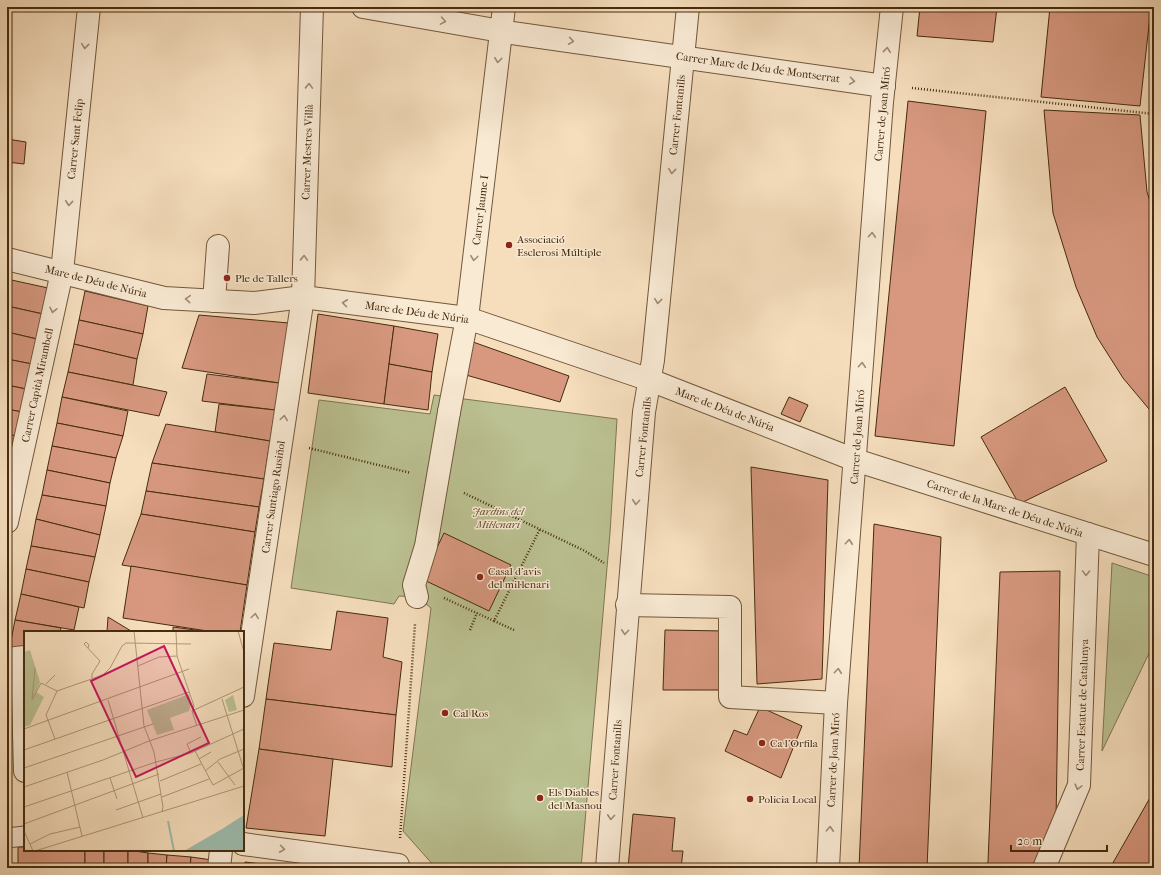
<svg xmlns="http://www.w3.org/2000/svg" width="1161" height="875" font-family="'IM FELL French Canon',serif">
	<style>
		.green { fill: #bbc192; stroke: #807650 }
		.building { fill: #d7987f; stroke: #462b0f }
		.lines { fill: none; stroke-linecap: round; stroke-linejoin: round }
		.service-casing { stroke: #72583a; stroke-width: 21 }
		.pedestrian-casing { stroke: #72583a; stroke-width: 24 }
		.minor-casing { stroke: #72583a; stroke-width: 24 }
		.path { stroke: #462b0f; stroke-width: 2.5; stroke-dasharray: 1 2; stroke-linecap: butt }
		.service { stroke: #f9ead4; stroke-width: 19 }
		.pedestrian { stroke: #f9ead4; stroke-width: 22 }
		.minor { stroke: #f9ead4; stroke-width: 22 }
		.oneway { stroke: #a08a72 }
		.poi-dot { fill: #8f2418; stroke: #f9ead4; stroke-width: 1.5 }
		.labels { text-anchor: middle; stroke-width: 3; stroke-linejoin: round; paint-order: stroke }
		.street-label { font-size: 11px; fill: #462b0f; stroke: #f9ead4 }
		.poi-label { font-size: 11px; fill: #462b0f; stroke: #f9ead4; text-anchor: start }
		.park-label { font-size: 11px; font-style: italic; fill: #635030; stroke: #f9ead4 }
		.inset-river { fill: none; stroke: #9dbcad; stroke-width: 2 }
		.inset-road { fill: none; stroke: #b09677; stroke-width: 1 }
		.view { fill: #c2185b; fill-opacity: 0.15; stroke: #c2185b; stroke-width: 2 }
		.inset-edge { fill: none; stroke: #462b0f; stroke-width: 2 }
	</style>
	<rect width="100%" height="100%" fill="#f6debd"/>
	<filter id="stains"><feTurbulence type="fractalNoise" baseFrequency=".005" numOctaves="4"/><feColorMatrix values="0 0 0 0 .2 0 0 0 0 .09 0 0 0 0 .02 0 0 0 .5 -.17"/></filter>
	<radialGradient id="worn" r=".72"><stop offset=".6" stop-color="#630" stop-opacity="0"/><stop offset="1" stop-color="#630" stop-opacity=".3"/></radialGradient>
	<!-- green -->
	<g class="green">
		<polygon points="434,395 617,419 610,533 581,868 435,867 403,831 431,608 417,597 399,596 394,604 291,588 319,400 430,414"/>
		<polygon points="1112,563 1154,577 1154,643 1102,751"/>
	</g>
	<!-- building -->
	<g class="building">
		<polygon points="728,7 765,7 765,11"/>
		<polygon points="920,7 997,7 993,42 917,36"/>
		<polygon points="1050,7 1151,7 1140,106 1041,97"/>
		<polygon points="908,101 986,111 954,446 875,436"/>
		<polygon points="1044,110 1140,115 1147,192 1154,213 1154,415 1123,378 1097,337 1076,287 1053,213"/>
		<polygon points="7,139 26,142 24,164 7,162"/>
		<polygon points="7,279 48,288 43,314 7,306"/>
		<polygon points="85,291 148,306 143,334 79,320"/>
		<polygon points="7,306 43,314 37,339 7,332"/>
		<polygon points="318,314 394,326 384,404 308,393"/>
		<polygon points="199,315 289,323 279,383 182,368"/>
		<polygon points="79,320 143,334 137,359 74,344"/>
		<polygon points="394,326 438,334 432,372 389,364"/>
		<polygon points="7,332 37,339 32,364 7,359"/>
		<polygon points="473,342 569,376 560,402 466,375"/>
		<polygon points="74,344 137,359 133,385 68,372"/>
		<polygon points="7,359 32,364 26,389 7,385"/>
		<polygon points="389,364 432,372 428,410 384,404"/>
		<polygon points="68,372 167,392 159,416 62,397"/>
		<polygon points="207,374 279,383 275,410 202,401"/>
		<polygon points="7,385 26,389 22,412 7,409"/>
		<polygon points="1065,387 1107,461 1019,504 981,437"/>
		<polygon points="62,397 128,411 123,436 57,423"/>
		<polygon points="789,397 808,405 800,422 781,414"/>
		<polygon points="219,404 275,410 270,441 215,432"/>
		<polygon points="7,409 22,412 16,436 7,434"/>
		<polygon points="57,423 123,436 116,458 52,446"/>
		<polygon points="166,424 270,441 264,479 152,463"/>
		<polygon points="7,434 16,436 12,458 7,457"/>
		<polygon points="52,446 116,458 110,483 47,470"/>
		<polygon points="152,463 264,479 259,507 146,491"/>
		<polygon points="751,467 828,480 822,679 757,684"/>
		<polygon points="47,470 110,483 106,506 42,495"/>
		<polygon points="146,491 259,507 255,532 141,514"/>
		<polygon points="42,495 106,506 100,535 36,519"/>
		<polygon points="141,514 255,532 247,585 122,565"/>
		<polygon points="36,519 100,535 95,557 31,546"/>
		<polygon points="874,524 941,537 927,868 859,868"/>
		<polygon points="444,533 511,565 489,611 422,579"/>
		<polygon points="31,546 95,557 89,582 26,569"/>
		<polygon points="131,566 247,585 240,632 214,632 123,618"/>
		<polygon points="26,569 89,582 84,608 21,594"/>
		<polygon points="1060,571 1056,822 1033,868 985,868 988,862 1000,572"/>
		<polygon points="21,594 79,607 74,630 15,620"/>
		<polygon points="337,611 388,618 383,657 402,662 396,715 266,699 274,643 331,650"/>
		<polygon points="108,617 131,631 131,632 107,632"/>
		<polygon points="15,620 61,628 60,632 25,632 25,654 8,656"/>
		<polygon points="173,627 210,632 173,632"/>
		<polygon points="665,630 725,631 726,690 663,690"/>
		<polygon points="266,699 396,715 392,767 259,749"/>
		<polygon points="760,707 802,726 781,778 725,751 734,730 747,735"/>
		<polygon points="259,749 333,759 325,836 246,828"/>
		<polygon points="1154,790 1154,868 1110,868 1151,796"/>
		<polygon points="633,814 675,818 672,851 683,851 681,868 628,868"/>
		<polygon points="18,847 25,847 25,850 85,850 85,868 18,865"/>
		<rect x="85" y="850" width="19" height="18"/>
		<rect x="104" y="850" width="24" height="18"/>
		<polygon points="128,850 148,853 148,868 128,868"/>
		<polygon points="148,853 167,855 166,868 148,868"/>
		<polygon points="167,855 191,857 190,868 166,868"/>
		<polygon points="191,857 212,860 211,868 190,868"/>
		<polygon points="245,862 295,868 245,868"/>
		<polygon points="18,865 70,868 18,868"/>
	</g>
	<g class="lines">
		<defs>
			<polyline id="service" points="7,838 25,836"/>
			<g id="pedestrian">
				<polyline points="214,301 218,246"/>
				<polyline points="417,597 414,585 426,546 449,412"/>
				<polyline points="627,605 730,607 730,697 836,703"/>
				<polyline points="22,658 25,771"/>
			</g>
			<g id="minor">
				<polyline points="363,7 512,33 884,86"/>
				<polyline points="7,259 164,298 254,303 303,297 467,318 650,380 855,460 1154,555"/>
				<polyline points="449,412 467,318 504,7"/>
				<polyline points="7,522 62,272 89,7"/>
				<polyline points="7,659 25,657"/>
				<polyline points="243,696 303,297 312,7"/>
				<polyline points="243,844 398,865"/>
				<polyline points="219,868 221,850"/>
				<polyline points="607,868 644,412 653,360 688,7"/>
				<polyline points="828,868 836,703 882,102 892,7"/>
				<polyline points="1044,868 1079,785 1088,534"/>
			</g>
		</defs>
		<!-- service casing -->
		<use href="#service" class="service-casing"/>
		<!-- pedestrian casing -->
		<use href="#pedestrian" class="pedestrian-casing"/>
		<!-- minor casing -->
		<use href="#minor" class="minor-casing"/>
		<!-- path -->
		<g class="path">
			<polyline points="912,88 1154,114"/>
			<polyline points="309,448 411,473"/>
			<polyline points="464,493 585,551 604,563"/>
			<polyline points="444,598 494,621 540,529"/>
			<polyline points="494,621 514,630"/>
			<polyline points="470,630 477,613"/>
			<polyline points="400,838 415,624"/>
		</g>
		<!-- service -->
		<use href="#service" class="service"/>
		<!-- pedestrian -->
		<use href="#pedestrian" class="pedestrian"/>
		<!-- minor -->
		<use href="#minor" class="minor"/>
	</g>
	<!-- one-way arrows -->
	<defs><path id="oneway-chevron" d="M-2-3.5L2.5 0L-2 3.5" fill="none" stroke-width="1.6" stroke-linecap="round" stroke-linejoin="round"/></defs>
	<g class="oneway">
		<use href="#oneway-chevron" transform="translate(443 21) rotate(10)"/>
		<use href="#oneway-chevron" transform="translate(571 41) rotate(8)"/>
		<use href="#oneway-chevron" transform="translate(85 46) rotate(96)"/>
		<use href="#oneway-chevron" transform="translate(887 50) rotate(-84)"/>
		<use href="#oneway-chevron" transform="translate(498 60) rotate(97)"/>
		<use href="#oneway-chevron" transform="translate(852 81) rotate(8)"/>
		<use href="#oneway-chevron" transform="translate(309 86) rotate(-88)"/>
		<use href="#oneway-chevron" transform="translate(672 171) rotate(96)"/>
		<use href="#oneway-chevron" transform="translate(69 203) rotate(96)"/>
		<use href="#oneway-chevron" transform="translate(872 235) rotate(-86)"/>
		<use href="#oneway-chevron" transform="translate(304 258) rotate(-88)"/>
		<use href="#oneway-chevron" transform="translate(474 258) rotate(97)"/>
		<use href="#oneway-chevron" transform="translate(188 299) rotate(-176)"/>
		<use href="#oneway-chevron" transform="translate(658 301) rotate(96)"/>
		<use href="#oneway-chevron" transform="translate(345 303) rotate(-173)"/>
		<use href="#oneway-chevron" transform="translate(53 310) rotate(102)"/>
		<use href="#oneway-chevron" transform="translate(862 365) rotate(-86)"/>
		<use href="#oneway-chevron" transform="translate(284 418) rotate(-82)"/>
		<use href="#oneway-chevron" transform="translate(636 502) rotate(95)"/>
		<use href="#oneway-chevron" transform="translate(849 542) rotate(-85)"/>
		<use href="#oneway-chevron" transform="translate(1086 573) rotate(92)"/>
		<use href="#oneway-chevron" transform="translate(255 616) rotate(-82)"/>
		<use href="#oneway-chevron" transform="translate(625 632) rotate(94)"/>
		<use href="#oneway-chevron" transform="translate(838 671) rotate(-85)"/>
		<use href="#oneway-chevron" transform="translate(1078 787) rotate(105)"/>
		<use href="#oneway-chevron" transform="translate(611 817) rotate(94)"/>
		<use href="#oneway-chevron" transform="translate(830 829) rotate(-87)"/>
		<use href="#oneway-chevron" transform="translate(282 849) rotate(8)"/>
	</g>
	<!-- markers -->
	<g class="poi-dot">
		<circle cx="509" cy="245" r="4"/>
		<circle cx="227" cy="278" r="4"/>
		<circle cx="480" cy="577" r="4"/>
		<circle cx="445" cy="713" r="4"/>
		<circle cx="762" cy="743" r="4"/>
		<circle cx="540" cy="798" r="4"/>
		<circle cx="750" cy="799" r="4"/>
	</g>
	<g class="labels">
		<!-- street labels -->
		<g class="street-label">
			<text transform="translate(758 67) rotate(8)" y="4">Carrer Mare de Déu de Montserrat</text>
			<text transform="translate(882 114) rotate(-85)" y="4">Carrer de Joan Miró</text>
			<text transform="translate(677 115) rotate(-84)" y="4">Carrer Fontanills</text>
			<text transform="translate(75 139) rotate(-84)" y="4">Carrer Sant Felip</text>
			<text transform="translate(307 152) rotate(-88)" y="4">Carrer Mestres Villà</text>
			<text transform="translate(480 210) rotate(-83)" y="4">Carrer Jaume I</text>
			<text transform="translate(96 281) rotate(14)" y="4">Mare de Déu de Núria</text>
			<text transform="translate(417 312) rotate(8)" y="4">Mare de Déu de Núria</text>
			<text transform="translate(37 385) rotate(-78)" y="4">Carrer Capità Mirambell</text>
			<text transform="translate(725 409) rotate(21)" y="4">Mare de Déu de Núria</text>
			<text transform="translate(643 437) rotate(-84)" y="4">Carrer Fontanills</text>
			<text transform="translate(857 437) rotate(-86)" y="4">Carrer de Joan Miró</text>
			<text transform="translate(273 497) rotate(-82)" y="4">Carrer Santiago Rusiñol</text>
			<text transform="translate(1005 508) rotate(18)" y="4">Carrer de la Mare de Déu de Núria</text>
			<text transform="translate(1082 705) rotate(-88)" y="4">Carrer Estatut de Catalunya</text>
			<text transform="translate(615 760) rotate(-86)" y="4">Carrer Fontanills</text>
			<text transform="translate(833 760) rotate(-87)" y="4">Carrer de Joan Miró</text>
		</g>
		<!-- poi labels -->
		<g class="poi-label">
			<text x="517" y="243">Associació<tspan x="517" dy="13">Esclerosi Múltiple</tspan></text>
			<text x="235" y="282">Ple de Tallers</text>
			<text x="488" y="575">Casal d'avis<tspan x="488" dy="13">del mil·lenari</tspan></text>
			<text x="453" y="717">Cal Ros</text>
			<text x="770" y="747">Ca l'Orfila</text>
			<text x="548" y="796">Els Diables<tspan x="548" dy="13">del Masnou</tspan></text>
			<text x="758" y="803">Policia Local</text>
		</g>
		<!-- park labels -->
		<g class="park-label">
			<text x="498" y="515">Jardins del<tspan x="498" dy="13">Mil·lenari</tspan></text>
		</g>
	</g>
	<!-- overview -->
	<g transform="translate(24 631)">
		<rect width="220" height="220" fill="#f6debd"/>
		<path d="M6,19L16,51L12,61L20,66L6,94L0,96V21ZM165,63L167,72L165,80L146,87L150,99L133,104L123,79ZM209,64L213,79L205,81L201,69Z" fill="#bbc192"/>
		<path d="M220,184V220H160L198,198Z" fill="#9dbcad"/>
		<path class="inset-river" d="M144,190L150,220"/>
		<path class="inset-road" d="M110,0L120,95L130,121L139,176L138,181M152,0L153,25L170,75L168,80L173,95M214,0L220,21M64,17L65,14L62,11L60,13L76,30L68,43V47M114,35L135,26L153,25M11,37L8,69L17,52L33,60M22,53L31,44M198,68L220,139M84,69L119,187M168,80L220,56M0,98L165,38M31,108L22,84L33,60L79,44L86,37L98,15L102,12L167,13M0,119L165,61M171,120L189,154L220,137M167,122L163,113L177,106M175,128L187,121M194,131L211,154M0,137L129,93M181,140L196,128L220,118M43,141L58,205M86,147L93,168M136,150L177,133M0,156L79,129L125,110L220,79M138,166L185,148M0,176L132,131L167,122L220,98M92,179L137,163M0,193L135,143M0,200L9,220M6,213L26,203L56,196M11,220L220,155"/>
		<path class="view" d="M140,15L185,112L112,146L67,50Z"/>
		<rect width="220" height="220" class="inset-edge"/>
	</g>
	<!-- margin -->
	<rect width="1161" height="875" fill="none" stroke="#f6debd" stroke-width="24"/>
	<rect x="8" y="8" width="1145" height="859" fill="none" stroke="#462b0f" stroke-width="2"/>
	<rect x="12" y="12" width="1137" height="851" fill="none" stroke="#462b0f"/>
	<!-- scale -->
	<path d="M1011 845v6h96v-6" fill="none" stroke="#462b0f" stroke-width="2"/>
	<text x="1017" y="845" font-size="12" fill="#462b0f" stroke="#f9ead4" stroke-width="3" paint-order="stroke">20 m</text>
	<rect width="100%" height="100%" filter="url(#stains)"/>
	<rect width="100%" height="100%" fill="url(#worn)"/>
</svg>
